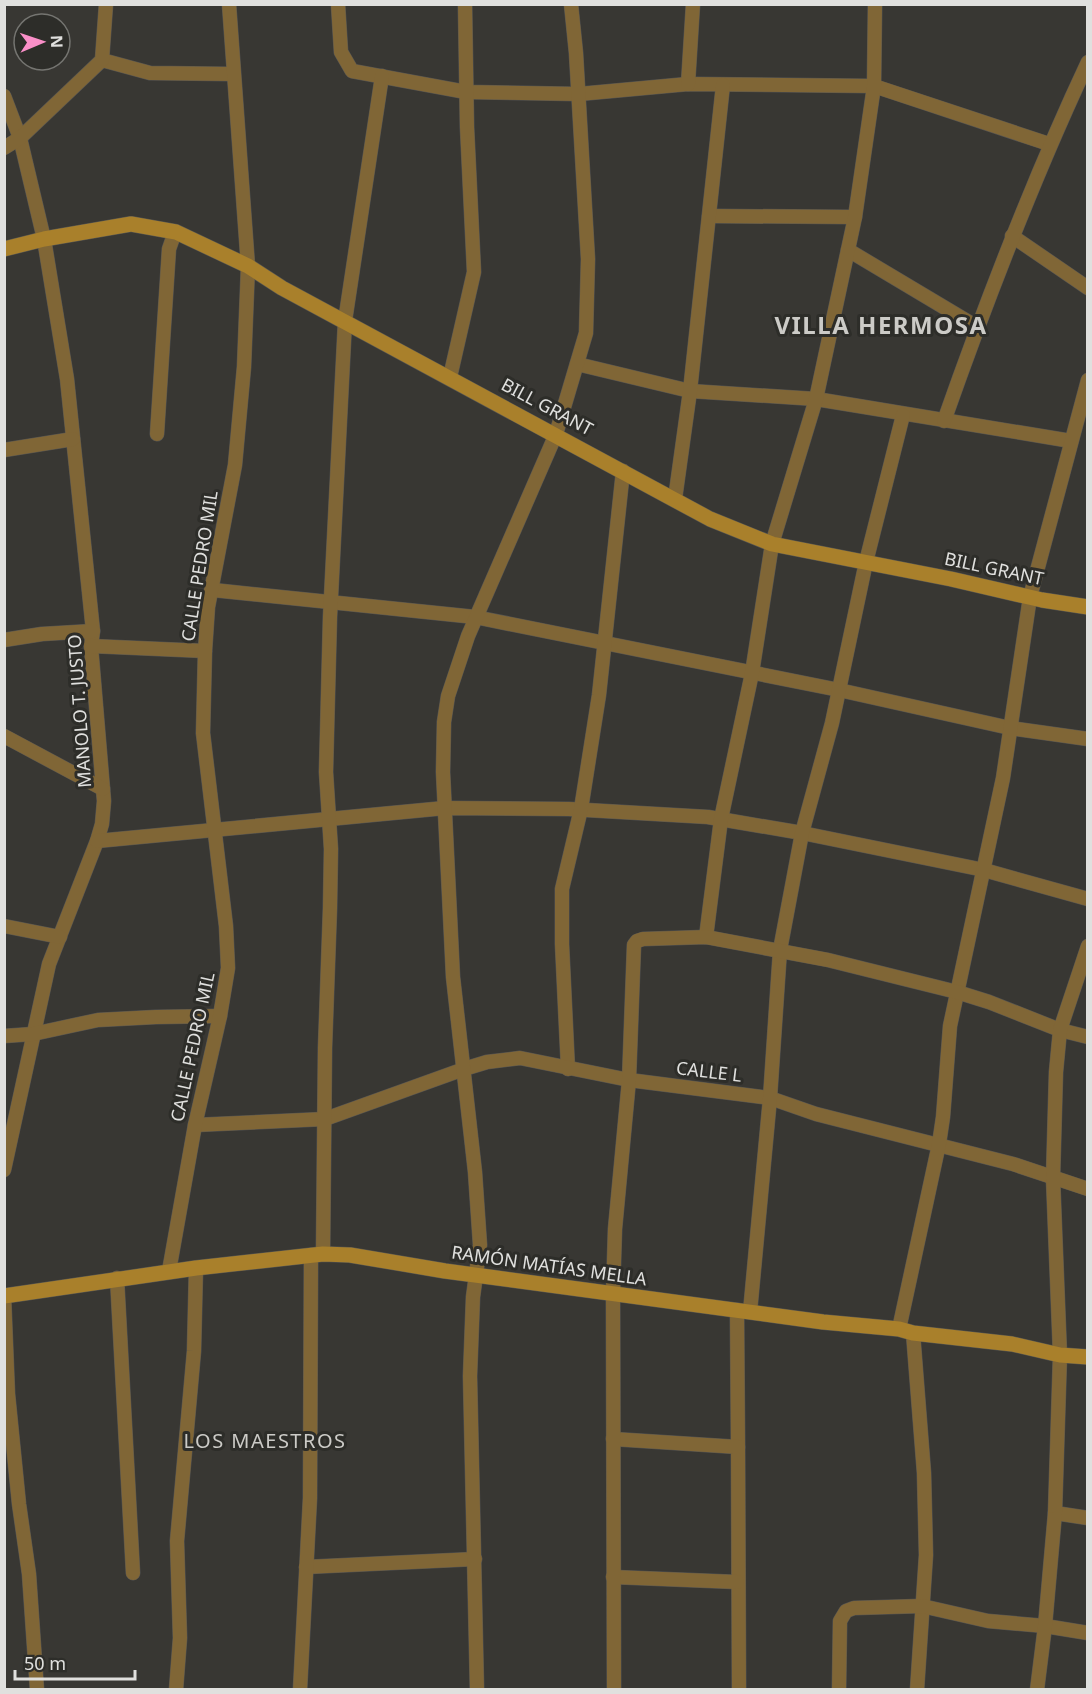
<svg xmlns="http://www.w3.org/2000/svg" width="1092" height="1694" font-family="'Noto Sans',sans-serif">
	<style>
		.lines { fill: none; stroke-linecap: round; stroke-linejoin: round }
		.street-casing { stroke: #565552; stroke-width: 15 }
		.secondary-casing { stroke: #565552; stroke-width: 16 }
		.street { stroke: #806636; stroke-width: 14 }
		.secondary { stroke: #a9802b; stroke-width: 15 }
		.labels { text-anchor: middle; stroke-width: 6; stroke-linejoin: round; paint-order: stroke }
		.street-label { font-size: 18px; fill: #e0e0de; stroke: #2d2d29 }
		.neighbourhood-label { font-size: 20px; letter-spacing: 1.5px; fill: #cccbc7; stroke: #2d2d29 }
		.district-label { font-size: 24px; font-weight: bold; letter-spacing: 1.5px; fill: #cccbc7; stroke: #2d2d29 }
	</style>
	<rect width="100%" height="100%" fill="#383733"/>
	<g class="lines">
		<defs>
			<g id="street">
				<polyline points="338,4 341,52 352,71 466,92 579,94 688,84 874,86 1049,144"/>
				<polyline points="102,60 150,73 233,74"/>
				<polyline points="688,84 693,4"/>
				<polyline points="4,96 20,138 44,239 67,379 93,631 91,646 104,801 102,824 97,841 49,964 4,1170"/>
				<polyline points="4,148 20,138 102,60 106,4"/>
				<polyline points="709,216 855,217"/>
				<polyline points="1012,236 1088,288"/>
				<polyline points="848,250 977,327"/>
				<polyline points="577,364 690,391 816,399 1071,441"/>
				<polyline points="450,377 474,272 467,127 465,4"/>
				<path d="M944,421C987,299 1033,179 1088,62"/>
				<polyline points="157,434 169,249 175,232"/>
				<polyline points="4,450 73,439"/>
				<polyline points="675,499 690,391 723,85"/>
				<polyline points="213,590 475,617 839,690 1010,728 1088,739"/>
				<polyline points="4,640 42,634 93,631"/>
				<polyline points="91,646 205,651"/>
				<polyline points="4,736 103,789"/>
				<polyline points="97,841 445,808 569,809 708,817 802,833 984,870 1088,899"/>
				<polyline points="4,926 60,937"/>
				<polyline points="706,937 721,819 752,673 772,544 816,399 855,217 874,86 875,4"/>
				<polyline points="4,1036 33,1034 98,1020 156,1017 220,1016"/>
				<polyline points="568,1069 562,944 562,889 581,809 599,695 623,471"/>
				<polyline points="195,1125 325,1119 464,1069 487,1062 520,1058 629,1080 770,1098 816,1114 1013,1164 1088,1189"/>
				<polyline points="323,1254 325,1048 330,908 331,849 326,772 330,617 345,321 382,76"/>
				<polyline points="169,1271 195,1125 220,1016 228,968 226,926 203,733 205,651 208,607 235,465 244,367 248,266 229,4"/>
				<polyline points="117,1278 133,1573"/>
				<polyline points="4,1295 8,1394 19,1504 29,1574 37,1690"/>
				<polyline points="737,1310 738,1447"/>
				<polyline points="750,1312 770,1098 780,950 802,833 832,723 866,562 903,415"/>
				<polyline points="899,1329 939,1144 943,1117 950,1026 1003,778 1030,597 1088,380"/>
				<polyline points="913,1333 924,1473 926,1555 917,1690"/>
				<polyline points="613,1439 738,1447 739,1690"/>
				<polyline points="1055,1513 1088,1518"/>
				<polyline points="306,1567 475,1559"/>
				<polyline points="613,1577 737,1582"/>
				<polyline points="176,1690 180,1638 177,1541 194,1351 196,1268"/>
				<polyline points="300,1690 310,1498 311,1255"/>
				<polyline points="477,1690 470,1376 473,1297 480,1245 475,1172 453,977 443,772 444,722 448,696 468,636 556,434 586,333 588,259 576,53 571,4"/>
				<polyline points="614,1690 613,1294 615,1229 629,1080 634,945 637,941 643,939 706,937 828,960 957,992 989,1002 1060,1030 1088,1037"/>
				<polyline points="839,1690 840,1621 846,1611 854,1608 922,1606 988,1621 1045,1626 1088,1633"/>
				<polyline points="1037,1690 1045,1626 1055,1513 1060,1355 1053,1178 1056,1072 1060,1030 1088,946"/>
			</g>
			<g id="secondary">
				<polyline points="4,249 44,239 131,224 176,232 248,266 282,288 710,519 772,544 951,579 1042,600 1088,607"/>
				<polyline points="4,1296 196,1268 323,1254 350,1255 445,1271 823,1322 899,1329 913,1333 1012,1344 1060,1355 1088,1357"/>
			</g>
		</defs>
		<!-- street casing -->
		<use href="#street" class="street-casing"/>
		<!-- secondary casing -->
		<use href="#secondary" class="secondary-casing"/>
		<!-- street -->
		<use href="#street" class="street"/>
		<!-- secondary -->
		<use href="#secondary" class="secondary"/>
	</g>
	<g class="labels">
		<!-- street labels -->
		<g class="street-label">
			<text transform="translate(547 407) rotate(28)" y="6">BILL GRANT</text>
			<text transform="translate(200 566) rotate(-81)" y="6">CALLE PEDRO MIL</text>
			<text transform="translate(994 569) rotate(12)" y="6">BILL GRANT</text>
			<text transform="translate(80 711) rotate(-94)" y="6">MANOLO T. JUSTO</text>
			<text transform="translate(193 1047) rotate(-78)" y="6">CALLE PEDRO MIL</text>
			<text transform="translate(709 1072) rotate(7)" y="6">CALLE L</text>
			<text transform="translate(549 1266) rotate(8)" y="6">RAMÓN MATÍAS MELLA</text>
		</g>
		<!-- neighbourhood labels -->
		<g class="neighbourhood-label">
			<text x="265" y="1448">LOS MAESTROS</text>
		</g>
		<!-- district labels -->
		<g class="district-label">
			<text x="881" y="334">VILLA HERMOSA</text>
		</g>
	</g>
	<!-- border -->
	<rect width="1092" height="1694" fill="none" stroke="#e0e0de" stroke-width="12"/>
	<!-- north arrow -->
	<g transform="translate(42 42) rotate(88)"><circle r="28" fill="#2d2d29" stroke="#757571" stroke-width="1.5"/>
	<path d="M0-4.5L10 22L0 15L-10 22Z" fill="#fa8fc8"/>
	<text y="-9" font-size="16" font-weight="bold" text-anchor="middle" fill="#e0e0de">N</text>
	</g>
	<!-- scale -->
	<path d="M15 1670v9h120v-9" fill="none" stroke="#e0e0de" stroke-width="3"/>
	<text x="24" y="1670" font-size="18" fill="#e0e0de" stroke="#2d2d29" stroke-width="4.5" paint-order="stroke">50 m</text>
</svg>
